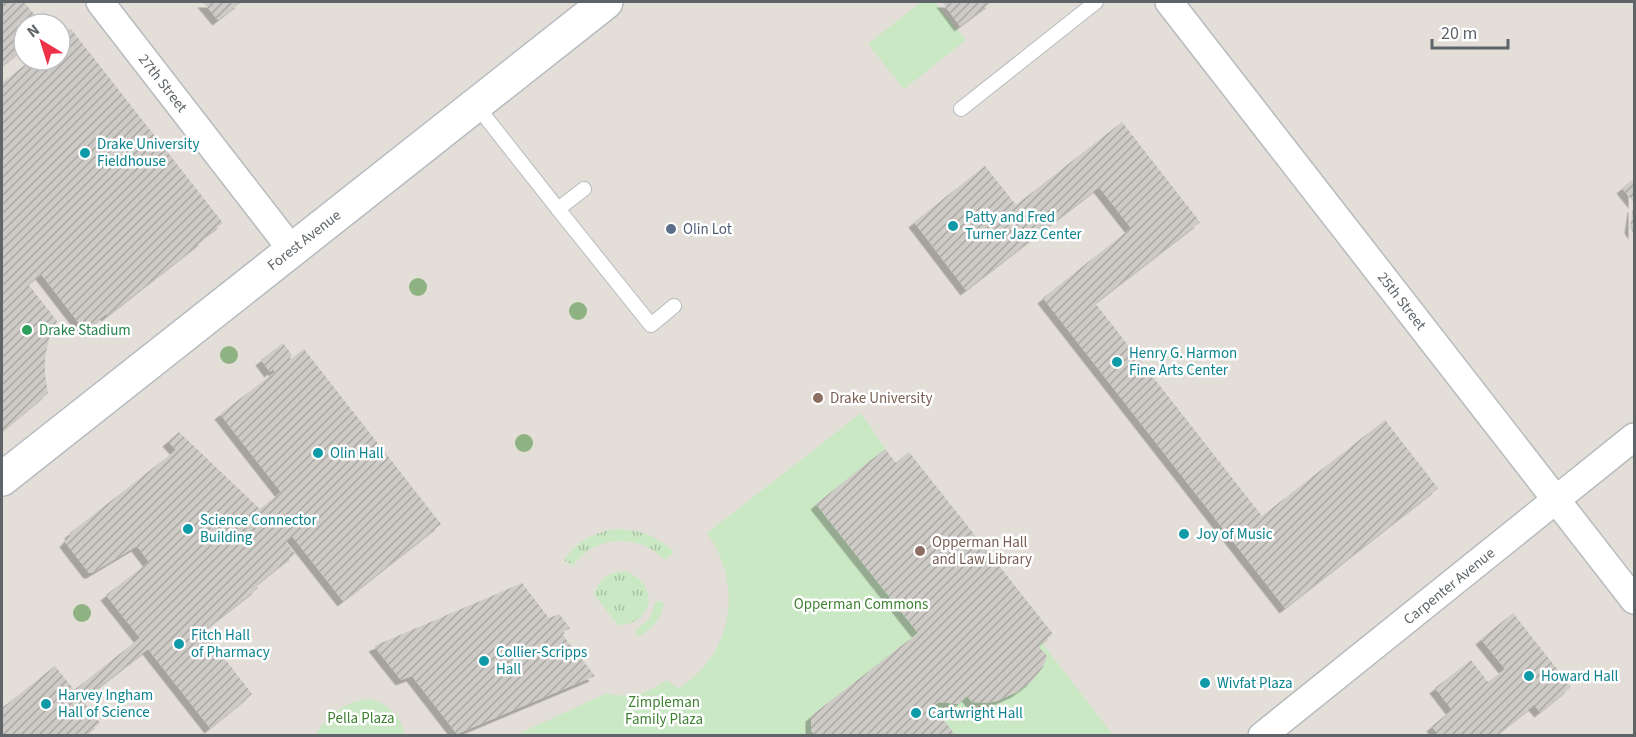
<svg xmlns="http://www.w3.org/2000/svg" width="1636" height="737" font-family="'Source Sans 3',sans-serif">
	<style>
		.education { fill: #e3ded8; fill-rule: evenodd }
		.grass { fill: url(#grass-tufts) }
		.park { fill: #cbe8c4 }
		.building { fill: url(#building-hatch); filter: url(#shadow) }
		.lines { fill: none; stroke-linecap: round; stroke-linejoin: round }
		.service-casing { stroke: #b7bbbe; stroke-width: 16 }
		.minor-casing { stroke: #b7bbbe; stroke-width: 30 }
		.secondary-casing { stroke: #b5bbbf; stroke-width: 36 }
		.service { stroke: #fff; stroke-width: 14 }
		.minor { stroke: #fff; stroke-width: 27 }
		.secondary { stroke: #fff; stroke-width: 33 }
		.tree { fill: #8fb283 }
		.culture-dot { fill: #0f9aa8; stroke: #fff; stroke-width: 2 }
		.service-dot { fill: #5c6f8a; stroke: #fff; stroke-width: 2 }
		.leisure-dot { fill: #2e9e5b; stroke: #fff; stroke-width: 2 }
		.education-dot { fill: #8d6e63; stroke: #fff; stroke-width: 2 }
		.labels { text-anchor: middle; stroke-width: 5; stroke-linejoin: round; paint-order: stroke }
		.street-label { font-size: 15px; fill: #5e6468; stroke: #fff }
		.culture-label { font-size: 15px; fill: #0d838f; stroke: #fff; text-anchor: start }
		.service-label { font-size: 15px; fill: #4e5e75; stroke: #fff; text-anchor: start }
		.leisure-label { font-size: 15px; fill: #27864d; stroke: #fff; text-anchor: start }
		.education-label { font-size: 15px; fill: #785e54; stroke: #fff; text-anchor: start }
		.park-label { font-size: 15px; fill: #3f8232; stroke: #fff }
	</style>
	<defs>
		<pattern id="grass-tufts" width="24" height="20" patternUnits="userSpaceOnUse" patternTransform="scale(1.5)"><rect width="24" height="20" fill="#cbe8c4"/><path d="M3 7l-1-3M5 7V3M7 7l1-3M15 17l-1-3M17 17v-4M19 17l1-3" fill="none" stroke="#a8c0a3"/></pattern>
		<pattern id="building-hatch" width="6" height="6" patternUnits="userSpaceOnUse" patternTransform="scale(1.5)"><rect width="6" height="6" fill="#cecac6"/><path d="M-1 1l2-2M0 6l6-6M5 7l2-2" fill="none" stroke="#aaa8a5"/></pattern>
		<filter id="shadow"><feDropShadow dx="-5.5" dy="5.5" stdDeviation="0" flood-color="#0004"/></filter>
	</defs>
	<rect width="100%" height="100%" fill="#f1ede7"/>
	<!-- education -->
	<path class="education" d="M2,2H1634V735H2ZM24,24H60V60H24Z"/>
	<!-- grass -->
	<g class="grass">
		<path d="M614,529C638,529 656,535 674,552L665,560C638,533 596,534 573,566L564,560C576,542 593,533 614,529Z"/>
		<path d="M624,571C659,581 656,625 618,625L594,595C599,579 607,573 624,571Z"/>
	</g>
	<!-- park -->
	<g class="park">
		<polygon points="921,2 935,2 966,40 904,89 868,44"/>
		<path d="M861,413L895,463L909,452L1053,634L1042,643L1113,735L514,736L607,693C632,700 647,693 667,680L679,689C690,680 701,672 709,660C737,622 734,570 707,533Z"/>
		<path d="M656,601L664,602C661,619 653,629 638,637L635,631L650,618Z"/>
		<path d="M371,699C390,705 400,716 405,735H315C328,715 346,700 371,699Z"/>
	</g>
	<!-- building -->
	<g class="building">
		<polygon points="2,2 24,2 42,24 24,24 24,48 2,66"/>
		<polygon points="203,2 241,2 218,20"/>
		<polygon points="942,2 992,2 960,26"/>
		<polygon points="71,29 223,223 203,238 204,240 107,316 106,314 85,331 41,274 28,284 57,321 49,339 45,357 45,375 48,393 2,431 2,83 31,60 60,60 60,37"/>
		<polygon points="1122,122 1200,222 1095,303 1262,516 1385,420 1438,488 1285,608 1043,298 1131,228 1099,187 966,290 914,222 985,166 1016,205"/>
		<polygon points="1632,180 1634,183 1634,203 1622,188"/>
		<polygon points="1633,207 1634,207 1634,234 1630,228"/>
		<polygon points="283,343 292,355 290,357 291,359 304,349 441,524 343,601 292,536 285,541 295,554 256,585 258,588 203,631 252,694 210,728 148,649 82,700 100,723 87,734 88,736 2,736 2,708 55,666 74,690 140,638 106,595 149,562 137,546 92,573 89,573 65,542 71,535 70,533 176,450 168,441 179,432 260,509 281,492 220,414 275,372 273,369 270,372 261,360"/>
		<polygon points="885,449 896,463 909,452 1053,634 1038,646 1047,656 1043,667 1032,681 1017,692 997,701 986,703 972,702 967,696 958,704 939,702 933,706 956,736 815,736 811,730 811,716 918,633 816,504"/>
		<polygon points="522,583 549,618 559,614 570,628 561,633 595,676 457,734 412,676 401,680 374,646"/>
		<polygon points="1513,613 1571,687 1540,712 1534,705 1495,736 1439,736 1432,726 1452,710 1435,688 1471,660 1488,682 1505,669 1481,639"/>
	</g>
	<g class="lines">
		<defs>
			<g id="service">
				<polyline points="476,105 558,209 584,189"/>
				<polyline points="961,109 1096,2"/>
				<polyline points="558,209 651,325 674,306"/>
			</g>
			<g id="minor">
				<polyline points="100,2 292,250"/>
				<polyline points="1169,2 1634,600"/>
				<polyline points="1262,736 1634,437"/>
			</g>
			<polyline id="secondary" points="2,479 606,2"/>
		</defs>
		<!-- service casing -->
		<use href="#service" class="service-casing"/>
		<!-- minor casing -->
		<use href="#minor" class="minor-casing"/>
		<!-- secondary casing -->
		<use href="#secondary" class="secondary-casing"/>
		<!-- service -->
		<use href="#service" class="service"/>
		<!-- minor -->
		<use href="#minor" class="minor"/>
		<!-- secondary -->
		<use href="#secondary" class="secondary"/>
	</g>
	<!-- trees -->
	<g class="tree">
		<circle cx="418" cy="287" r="9"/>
		<circle cx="578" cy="311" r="9"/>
		<circle cx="229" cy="355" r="9"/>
		<circle cx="524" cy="443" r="9"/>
		<circle cx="82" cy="613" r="9"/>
	</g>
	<!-- markers -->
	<g class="culture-dot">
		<circle cx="85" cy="153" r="6"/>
		<circle cx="953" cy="226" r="6"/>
		<circle cx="1117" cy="362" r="6"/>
		<circle cx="318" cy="453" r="6"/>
		<circle cx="188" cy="529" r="6"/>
		<circle cx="1184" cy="534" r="6"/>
		<circle cx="179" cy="644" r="6"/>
		<circle cx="484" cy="661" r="6"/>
		<circle cx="1529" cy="676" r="6"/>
		<circle cx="1205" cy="683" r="6"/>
		<circle cx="46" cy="704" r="6"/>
		<circle cx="916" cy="713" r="6"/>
	</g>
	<circle class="service-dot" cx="671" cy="229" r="6"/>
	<circle class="leisure-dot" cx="27" cy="330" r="6"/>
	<g class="education-dot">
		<circle cx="818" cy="398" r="6"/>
		<circle cx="920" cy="551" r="6"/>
	</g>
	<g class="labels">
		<!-- street labels -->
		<g class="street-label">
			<text transform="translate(163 83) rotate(52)" y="5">27th Street</text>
			<text transform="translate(304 240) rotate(-38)" y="5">Forest Avenue</text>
			<text transform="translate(1402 301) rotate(52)" y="5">25th Street</text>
			<text transform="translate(1449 586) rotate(-39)" y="5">Carpenter Avenue</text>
		</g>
		<!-- culture labels -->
		<g class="culture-label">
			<text x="97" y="149">Drake University<tspan x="97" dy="17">Fieldhouse</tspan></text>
			<text x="965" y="222">Patty and Fred<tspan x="965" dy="17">Turner Jazz Center</tspan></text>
			<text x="1129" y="358">Henry G. Harmon<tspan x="1129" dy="17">Fine Arts Center</tspan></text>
			<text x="330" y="458">Olin Hall</text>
			<text x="200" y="525">Science Connector<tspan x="200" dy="17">Building</tspan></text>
			<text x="1196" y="539">Joy of Music</text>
			<text x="191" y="640">Fitch Hall<tspan x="191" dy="17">of Pharmacy</tspan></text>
			<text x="496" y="657">Collier-Scripps<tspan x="496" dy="17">Hall</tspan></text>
			<text x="1541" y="681">Howard Hall</text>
			<text x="1217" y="688">Wivfat Plaza</text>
			<text x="58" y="700">Harvey Ingham<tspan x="58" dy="17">Hall of Science</tspan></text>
			<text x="928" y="718">Cartwright Hall</text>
		</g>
		<!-- service labels -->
		<g class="service-label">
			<text x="683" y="234">Olin Lot</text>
		</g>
		<!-- leisure labels -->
		<g class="leisure-label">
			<text x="39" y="335">Drake Stadium</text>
		</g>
		<!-- education labels -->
		<g class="education-label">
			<text x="830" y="403">Drake University</text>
			<text x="932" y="547">Opperman Hall<tspan x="932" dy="17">and Law Library</tspan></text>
		</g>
		<!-- park labels -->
		<g class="park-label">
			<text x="861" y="609">Opperman Commons</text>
			<text x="664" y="707">Zimpleman<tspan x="664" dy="17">Family Plaza</tspan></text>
			<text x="361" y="723">Pella Plaza</text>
		</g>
	</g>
	<!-- border -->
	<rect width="1636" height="737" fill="none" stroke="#5e6468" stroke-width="6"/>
	<!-- north arrow -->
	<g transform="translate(42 42) rotate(322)"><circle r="28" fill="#ffffff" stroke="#bfc1c3" stroke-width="1.5"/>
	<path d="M0-4.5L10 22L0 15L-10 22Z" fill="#ed3148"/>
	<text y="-9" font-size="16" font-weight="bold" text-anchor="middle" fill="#5e6468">N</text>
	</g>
	<!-- scale -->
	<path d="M1432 39v9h76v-9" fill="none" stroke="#5e6468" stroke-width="3"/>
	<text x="1441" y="39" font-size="18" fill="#5e6468" stroke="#ffffff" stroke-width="4.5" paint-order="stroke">20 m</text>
</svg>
